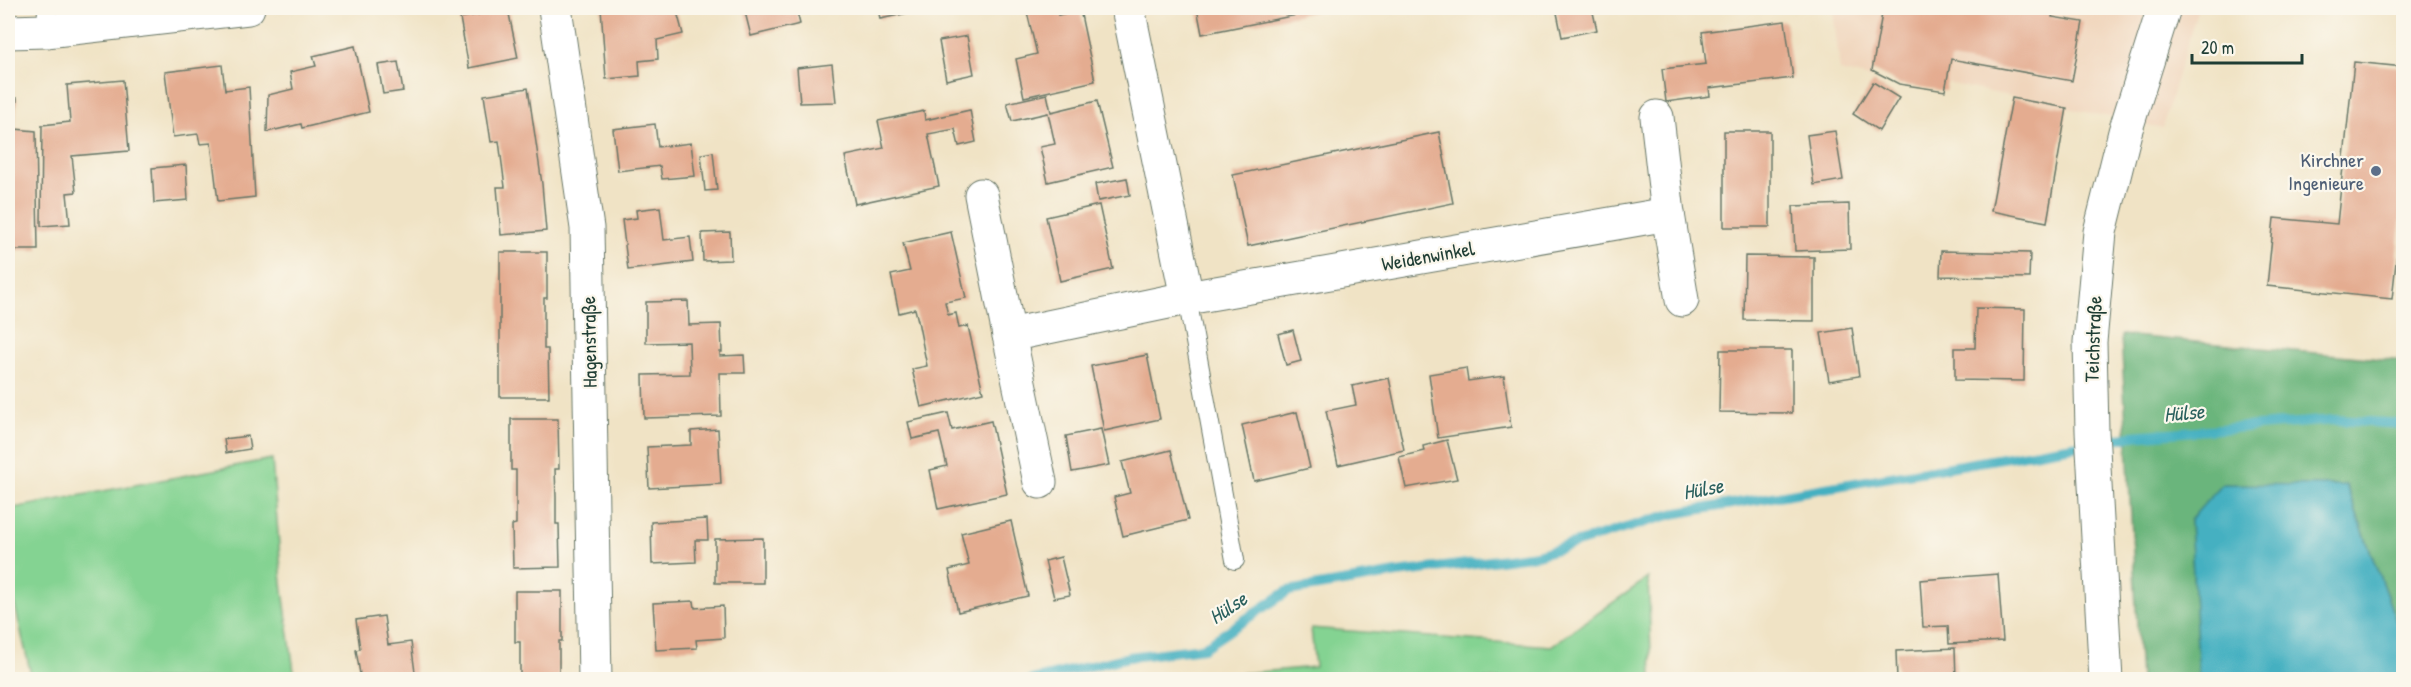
<svg xmlns="http://www.w3.org/2000/svg" width="2411" height="687" font-family="'Patrick Hand',sans-serif">
	<style>
		.built { fill: #f0d5bc }
		.green { fill: #84d392; stroke: #528863; stroke-width: 1.5 }
		.forest { fill: #6bb57c; stroke: #457958; stroke-width: 1.5 }
		.water { fill: #44b0c1; stroke: #32767a; stroke-width: 1.5 }
		.lines { fill: none; stroke-linecap: round; stroke-linejoin: round }
		.stream { stroke: #44b0c1; stroke-width: 10 }
		.building { fill: #e4ac90 }
		.service-casing { stroke: #687767; stroke-width: 20 }
		.minor-casing { stroke: #687767; stroke-width: 35 }
		.service { stroke: #fff; stroke-width: 18 }
		.minor { stroke: #fff; stroke-width: 33 }
		.service-dot { fill: #5c6f8a; stroke: #fbf7ec; stroke-width: 2 }
		.labels { text-anchor: middle; stroke-width: 4.5; stroke-linejoin: round; paint-order: stroke }
		.service-label { font-size: 20px; fill: #4e5e75; stroke: #fbf7ec; text-anchor: end }
		.street-label { font-size: 20px; fill: #1f3d34; stroke: #fbf7ec }
		.water-label { font-size: 21px; font-style: italic; fill: #2a605e; stroke: #fbf7ec }
	</style>
	<rect width="100%" height="100%" fill="#fbf7ec"/>
	<filter id="ink" filterUnits="userSpaceOnUse"><feTurbulence type="fractalNoise" baseFrequency=".0167" numOctaves="2"/><feDisplacementMap in="SourceGraphic" scale="12" xChannelSelector="R" yChannelSelector="G"/><feConvolveMatrix kernelMatrix="1 2 1 2 8 2 1 2 1" color-interpolation-filters="sRGB"/></filter>
	<filter id="wash" filterUnits="userSpaceOnUse"><feTurbulence type="fractalNoise" baseFrequency=".008" numOctaves="4" result="noise"/><feDisplacementMap in="SourceGraphic" scale="24" xChannelSelector="R" yChannelSelector="G"/><feGaussianBlur stdDeviation="1.35" result="paint"/><feColorMatrix in="noise" values="0 0 0 0 0 0 0 0 0 0 0 0 0 0 0 0 0 1.4 0 .05"/><feComposite in="paint" operator="in"/></filter>
	<g filter="url(#wash)">
		<rect width="100%" height="100%" fill="#f0e3c5"/>
		<!-- built -->
		<polygon class="built" points="1833,8 2198,8 2162,128 1947,83 1945,91 1873,70 1870,78 1840,71"/>
		<!-- green -->
		<g class="green">
			<polygon points="272,459 282,583 295,679 32,679 8,576 8,509"/>
			<polygon points="1648,578 1652,679 1181,679 1315,667 1311,628 1551,646"/>
		</g>
		<!-- forest -->
		<polygon class="forest" points="2121,335 2403,361 2403,640 2346,485 2190,520 2199,679 2140,679"/>
		<!-- water -->
		<polygon class="water" points="2222,484 2346,485 2403,640 2403,679 2199,679 2190,520"/>
		<g class="lines">
			<!-- stream -->
			<polyline class="stream" points="1032,680 1129,657 1203,648 1288,591 1397,573 1537,555 1672,514 2132,436 2334,420 2404,424"/>
		</g>
		<g id="blocks">
			<!-- building -->
			<g class="building">
				<polygon points="601,8 676,8 683,34 657,40 658,59 639,61 640,76 606,79"/>
				<polygon points="744,8 796,8 800,24 751,36"/>
				<polygon points="878,8 922,8 922,10 880,19"/>
				<polygon points="1026,8 1056,8 1058,15 1080,10 1095,81 1024,97 1016,59 1037,54"/>
				<polygon points="1197,8 1327,8 1327,9 1202,34"/>
				<polygon points="1556,8 1592,8 1597,30 1562,37"/>
				<polygon points="1883,8 2054,8 2052,17 2083,22 2072,81 1951,59 1945,91 1899,84 1872,70"/>
				<polygon points="508,9 518,58 469,68 460,18"/>
				<polygon points="1785,21 1793,78 1709,88 1710,96 1666,102 1662,69 1706,64 1702,32"/>
				<polygon points="967,36 974,74 946,80 939,41"/>
				<polygon points="355,46 369,112 302,128 301,124 267,132 268,95 293,89 290,72 316,66 313,56"/>
				<polygon points="398,62 403,91 383,94 378,65"/>
				<polygon points="2354,62 2404,67 2404,189 2392,299 2267,286 2274,218 2337,224"/>
				<polygon points="832,64 836,102 800,103 797,68"/>
				<polygon points="222,65 225,90 249,87 255,197 218,201 211,143 200,144 198,134 173,137 165,72"/>
				<polygon points="123,80 129,151 72,156 76,192 67,193 70,224 41,226 42,125 70,122 67,85"/>
				<polygon points="1873,82 1899,98 1879,131 1853,114"/>
				<polygon points="528,88 542,184 546,231 501,235 497,187 505,187 499,141 491,142 484,95"/>
				<polygon points="1047,94 1051,112 1097,101 1113,167 1048,182 1040,147 1055,144 1048,113 1012,121 1007,103"/>
				<polygon points="8,98 17,98 15,129 36,131 38,250 8,250"/>
				<polygon points="2012,98 2067,108 2047,222 1991,211"/>
				<polygon points="970,110 976,142 959,146 955,129 928,134 939,186 855,204 845,156 884,148 878,121 924,111 925,120"/>
				<polygon points="655,124 658,147 691,143 695,176 662,179 660,166 618,171 613,129"/>
				<rect x="1724" y="131" width="46" height="96"/>
				<polygon points="1835,131 1843,180 1814,185 1807,135"/>
				<polygon points="1439,132 1453,203 1248,246 1233,175"/>
				<polygon points="713,152 717,190 705,191 701,154"/>
				<polygon points="186,165 188,200 154,203 152,168"/>
				<polygon points="1127,178 1130,195 1098,201 1095,184"/>
				<polygon points="1849,204 1850,249 1795,251 1793,206"/>
				<polygon points="1099,205 1113,269 1060,281 1046,217"/>
				<polygon points="660,207 664,240 690,237 693,262 628,270 622,220 637,218 636,210"/>
				<polygon points="730,232 731,260 703,261 702,233"/>
				<polygon points="951,232 966,298 945,302 948,315 956,313 959,328 968,326 983,392 921,407 912,369 927,366 918,321 915,309 899,313 891,275 910,271 903,243"/>
				<polygon points="1941,251 2030,253 2029,278 1940,276"/>
				<polygon points="500,252 547,252 547,298 544,298 544,349 548,349 549,397 500,397"/>
				<polygon points="1745,256 1814,257 1814,321 1744,320"/>
				<polygon points="688,301 689,325 721,324 722,352 720,352 720,356 744,355 745,373 720,373 721,416 644,418 643,375 690,374 689,342 646,343 646,302"/>
				<polygon points="1976,308 2025,309 2024,381 1955,380 1955,348 1975,348"/>
				<polygon points="1852,328 1859,376 1829,381 1821,333"/>
				<polygon points="1293,330 1301,361 1286,365 1278,334"/>
				<polygon points="1720,350 1792,350 1792,413 1719,412"/>
				<polygon points="1147,355 1160,419 1104,431 1091,366"/>
				<polygon points="1466,368 1468,381 1504,376 1511,427 1438,438 1429,374"/>
				<polygon points="1389,378 1404,450 1338,465 1326,411 1356,405 1352,386"/>
				<polygon points="1297,412 1310,468 1254,481 1242,425"/>
				<polygon points="948,413 952,430 991,421 1007,494 938,509 930,470 947,466 939,433 912,439 908,422"/>
				<polygon points="511,419 558,419 559,469 555,469 556,497 556,524 559,524 560,567 513,568 512,525 516,524 516,470 511,470"/>
				<polygon points="718,429 721,484 649,488 647,447 691,445 691,431"/>
				<polygon points="1101,429 1109,465 1072,472 1066,436"/>
				<polygon points="248,436 250,449 226,453 224,439"/>
				<polygon points="1447,440 1457,479 1406,488 1399,457 1424,451 1423,446"/>
				<polygon points="1171,450 1188,520 1123,536 1114,497 1130,493 1122,462"/>
				<polygon points="707,519 708,540 695,540 696,562 652,564 651,522"/>
				<polygon points="1011,521 1028,596 958,612 949,570 969,565 961,533"/>
				<polygon points="763,538 763,583 715,583 715,539"/>
				<polygon points="1061,557 1070,595 1054,598 1045,561"/>
				<polygon points="1998,574 2003,641 1949,644 1948,626 1923,627 1920,580"/>
				<polygon points="515,591 562,591 562,641 559,641 559,680 520,680 520,642 515,642"/>
				<polygon points="694,601 695,608 723,606 724,638 696,640 697,648 656,650 653,603"/>
				<polygon points="384,616 388,645 411,642 416,680 361,680 356,650 360,649 356,620"/>
				<polygon points="1955,648 1956,680 1897,680 1896,651"/>
			</g>
		</g>
	</g>
	<g filter="url(#ink)">
		<use href="#blocks" fill-opacity="0" stroke="#687767" stroke-width="1.5"/>
		<g class="lines">
			<defs>
				<g id="service">
					<polyline points="46,31 47,8"/>
					<polyline points="1187,298 1235,560"/>
				</g>
				<g id="minor">
					<polyline points="555,8 587,228 595,680"/>
					<polyline points="1128,8 1187,298"/>
					<polyline points="8,32 46,31 248,8"/>
					<polyline points="1657,117 1668,214"/>
					<polyline points="981,195 1009,335"/>
					<polyline points="1040,482 1009,335 1187,298 1668,214 1682,300"/>
					<polyline points="2106,680 2092,431 2090,342 2100,232 2125,132 2164,8"/>
				</g>
			</defs>
			<!-- service casing -->
			<use href="#service" class="service-casing"/>
			<!-- minor casing -->
			<use href="#minor" class="minor-casing"/>
			<!-- service -->
			<use href="#service" class="service"/>
			<!-- minor -->
			<use href="#minor" class="minor"/>
		</g>
	</g>
	<!-- markers -->
	<circle class="service-dot" cx="2376" cy="171" r="6"/>
	<g class="labels">
		<!-- service labels -->
		<g class="service-label">
			<text x="2364" y="167">Kirchner<tspan x="2364" dy="23">Ingenieure</tspan></text>
		</g>
		<!-- street labels -->
		<g class="street-label">
			<text transform="translate(1428 256) rotate(-10)" y="7">Weidenwinkel</text>
			<text transform="translate(2093 339) rotate(-88)" y="7">Teichstraße</text>
			<text transform="translate(589 342) rotate(-91)" y="7">Hagenstraße</text>
		</g>
		<!-- water labels -->
		<g class="water-label">
			<text transform="translate(2184 413) rotate(-5)" y="7">Hülse</text>
			<text transform="translate(1703 489) rotate(-10)" y="7">Hülse</text>
			<text transform="translate(1228 608) rotate(-34)" y="7">Hülse</text>
		</g>
	</g>
	<!-- margin -->
	<rect width="2411" height="687" fill="none" stroke="#fbf7ec" stroke-width="30"/>
	<!-- scale -->
	<path d="M2192 54v9h110v-9" fill="none" stroke="#1f3d34" stroke-width="3"/>
	<text x="2201" y="54" font-size="18" fill="#1f3d34" stroke="#fbf7ec" stroke-width="4.5" paint-order="stroke">20 m</text>
</svg>
